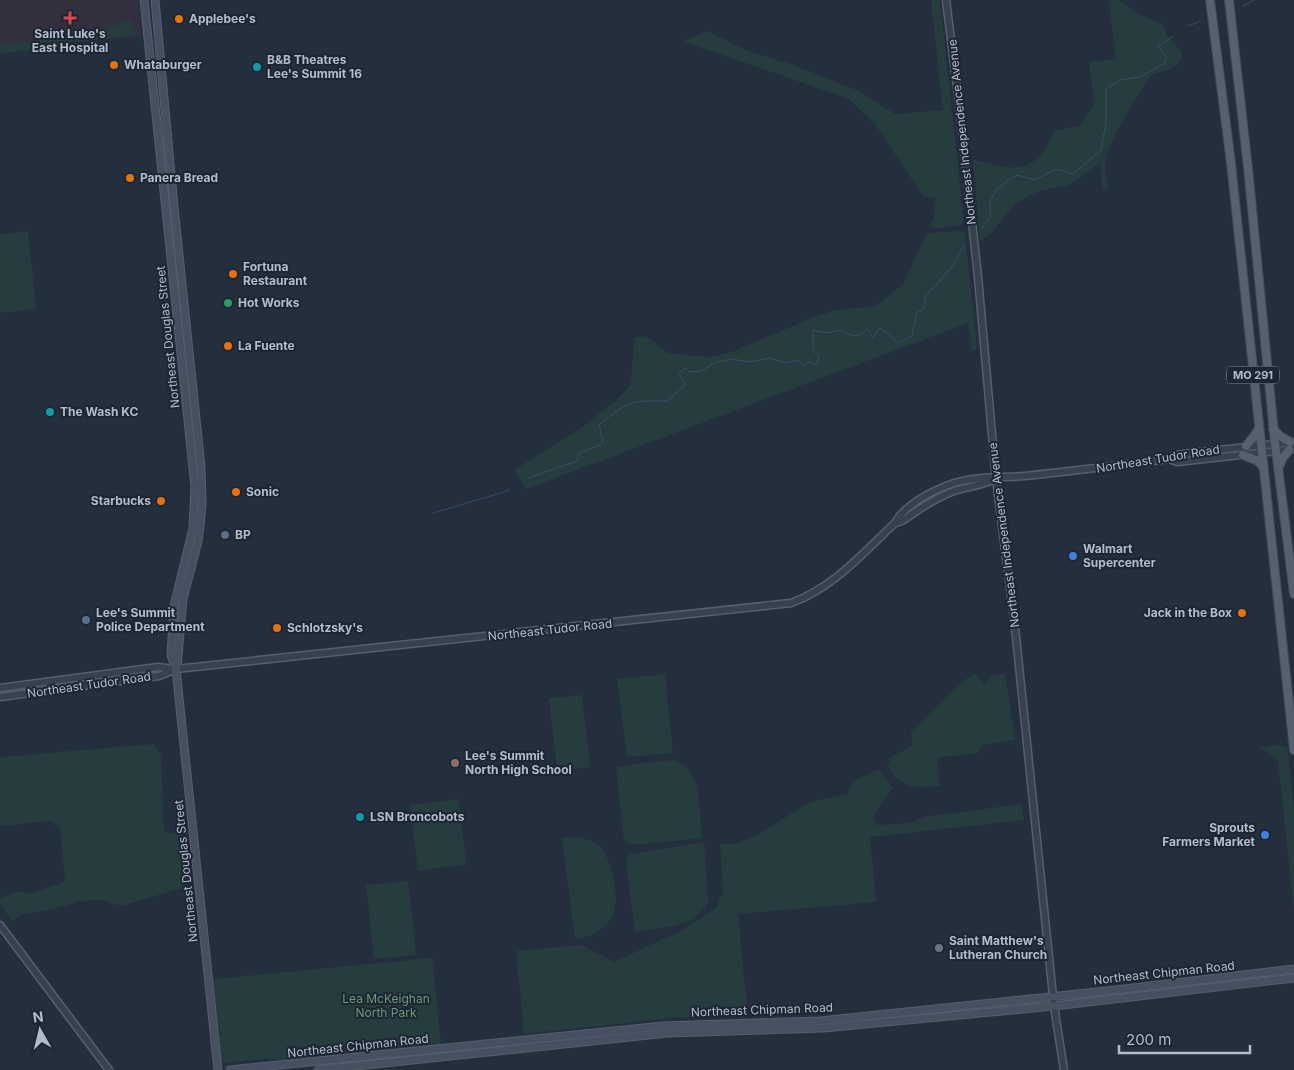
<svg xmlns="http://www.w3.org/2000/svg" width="1294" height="1070" font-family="Inter,sans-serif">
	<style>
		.medical { fill: #32303f }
		.green { fill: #263c3f }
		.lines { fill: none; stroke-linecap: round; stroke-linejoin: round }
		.stream { stroke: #394c67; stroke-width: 1 }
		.tertiary-casing { stroke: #565f6c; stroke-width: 9 }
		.secondary-casing { stroke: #565f6c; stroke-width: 9 }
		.primary-casing { stroke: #414a57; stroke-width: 10 }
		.tertiary { stroke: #38414e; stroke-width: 6 }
		.secondary { stroke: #465061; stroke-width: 7 }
		.primary { stroke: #56606e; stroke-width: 8 }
		.health-dot { fill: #e0444e; stroke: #1d2633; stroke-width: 2 }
		.food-dot { fill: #e8710a; stroke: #1d2633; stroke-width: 2 }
		.culture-dot { fill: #0f9aa8; stroke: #1d2633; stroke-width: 2 }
		.leisure-dot { fill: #2e9e5b; stroke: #1d2633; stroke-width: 2 }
		.service-dot { fill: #5c6f8a; stroke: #1d2633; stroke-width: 2 }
		.shop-dot { fill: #3f7fe0; stroke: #1d2633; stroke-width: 2 }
		.education-dot { fill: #8d6e63; stroke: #1d2633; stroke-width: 2 }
		.worship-dot { fill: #6b7280; stroke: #1d2633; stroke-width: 2 }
		.labels { text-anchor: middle; stroke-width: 4; stroke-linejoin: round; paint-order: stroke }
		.shield { fill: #1d2633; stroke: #878f9c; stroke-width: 1 }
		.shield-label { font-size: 11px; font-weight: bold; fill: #b4bcc9 }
		.poi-label { font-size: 12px; font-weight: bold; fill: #b4bcc9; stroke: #1d2633; text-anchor: start }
		.street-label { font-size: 12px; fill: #b4bcc9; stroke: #1d2633 }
		.park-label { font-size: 12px; fill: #6b9a76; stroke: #1d2633 }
	</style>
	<rect width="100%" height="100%" fill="#242f3e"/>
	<!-- medical -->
	<polygon class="medical" points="0,0 138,0 141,36 0,50"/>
	<!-- green -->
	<g class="green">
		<polygon points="931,0 940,0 964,222 962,225 941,228 930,227 934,217 936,199 923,196 875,124 849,99 683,41 708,31 750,52 791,64 859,91 895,114 943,110"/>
		<path d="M1109,0H1120L1138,14L1162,24C1165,28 1165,32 1167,35C1175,48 1195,54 1170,69C1165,72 1157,72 1151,75C1138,96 1106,142 1105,166C1105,173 1106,179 1109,186L1103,190L1100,163L1069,185L1036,192L1015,204L991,233L980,241L973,159C1014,170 1035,178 1054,131L1079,126L1094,104L1089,62L1116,59Z"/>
		<polygon points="130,20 132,23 135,35 57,44 42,48 0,54 0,45 36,41 51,36 102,30"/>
		<polygon points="28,231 36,309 0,313 0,234"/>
		<polygon points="960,231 965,232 965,235 977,347 976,350 972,351 968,323 526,489 514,470 580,429 620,397 631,384 634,338 646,336 668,353 708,357 732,352 814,317 836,310 876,306 903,284 927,233"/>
		<path d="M975,673L985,685L991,676L1005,673L1015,740L983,745L977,753L937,758L940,786C914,788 902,789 887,766L890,765L889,758L912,746L911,732L959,684Z"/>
		<polygon points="665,674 673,753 627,757 617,679"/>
		<polygon points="582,695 590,767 557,770 549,698"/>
		<polygon points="154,744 161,756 164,833 182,832 188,886 124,905 117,905 100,900 80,901 54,909 22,914 12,921 0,904 0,898 16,892 32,893 62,883 65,879 60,828 51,821 0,826 0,757"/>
		<polygon points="1281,745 1287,748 1288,752 1294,812 1294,911 1278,760 1260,747"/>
		<path d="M659,761C663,761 670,760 675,761C703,769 699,814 702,838L632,845L625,840L623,834L616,767Z"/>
		<polygon points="879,769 893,788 873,816 876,825 911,823 924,817 1021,804 1024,820 870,837 876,902 738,914 748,1017 683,1017 524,1034 516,951 581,945 614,962 683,930 716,908 723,893 720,844 734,844 758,835 810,802 848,794 853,782"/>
		<polygon points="459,799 466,864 418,871 410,805"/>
		<path d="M573,837C602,839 609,855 614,881C621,912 609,935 575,939L562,838Z"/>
		<polygon points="704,842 708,903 694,919 674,926 635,932 626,860 630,854"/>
		<polygon points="408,881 416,955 374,959 366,885"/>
		<polygon points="432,958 441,1045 289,1060 269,1059 225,1063 221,1061 213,979"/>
	</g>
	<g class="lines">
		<!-- stream -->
		<g class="stream">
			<polyline points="1242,6 1255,0"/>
			<polyline points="1188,26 1201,21"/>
			<polyline points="982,228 991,217 990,202 996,190 1010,179 1018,175 1035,180 1056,169 1073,174 1101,150 1106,122 1106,89 1121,80 1140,77 1165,63 1166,57 1158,46 1174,36"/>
			<path d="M528,478L577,461L579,453L600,445L603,442L599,425C627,402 630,400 667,401L685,385L679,373L685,368L690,372L701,371L716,362L732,359L750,362L770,358L785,363L799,360L804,365L809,362L816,365L819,356L812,350L814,345L812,339L813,330L826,333L842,330L852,336L860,335L867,329L873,338L879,328L887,333L898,343L912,336L917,312L924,309L925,297L953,266L964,245"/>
			<polyline points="433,513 504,492 510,489"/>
		</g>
		<defs>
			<g id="tertiary">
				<polyline points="946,0 960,111 978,277 996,479 1015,627 1054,1006 1064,1070"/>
				<polyline points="1169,459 1177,462 1294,449"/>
				<path d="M895,523L902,521C918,510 935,498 954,491C968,487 982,485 996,479"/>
				<polyline points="0,688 158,667 175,669"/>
				<path d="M0,697L159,676L176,669L791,603C833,588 863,553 895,523C905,504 934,490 954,483C977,476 1001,478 1025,476C1073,471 1121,465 1169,459L1176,455L1191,453L1294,442"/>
				<polyline points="0,925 109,1070"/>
			</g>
			<g id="secondary">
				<polyline points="144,0 195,487 193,528 174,606 171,655 176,669 218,1070"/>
				<polyline points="155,0 174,207 201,467 202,504 200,526 198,541 183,599 177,667"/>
				<polyline points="230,1070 663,1026 820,1021 1116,990 1294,969"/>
				<polyline points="318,1070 667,1033 823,1028 1054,1006 1294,978"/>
			</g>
			<g id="primary">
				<polyline points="1210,0 1231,163 1294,750"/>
				<polyline points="1229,0 1248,168 1275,443 1294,594"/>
				<polyline points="1273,429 1280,436 1290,442"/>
				<polyline points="1246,446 1255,435 1259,428"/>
				<polyline points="1243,455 1258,461 1263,467"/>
				<polyline points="1279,467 1282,459 1289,450"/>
			</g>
		</defs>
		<!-- tertiary casing -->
		<use href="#tertiary" class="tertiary-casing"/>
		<!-- secondary casing -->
		<use href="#secondary" class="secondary-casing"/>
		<!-- primary casing -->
		<use href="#primary" class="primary-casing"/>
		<!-- tertiary -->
		<use href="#tertiary" class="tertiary"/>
		<!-- secondary -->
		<use href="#secondary" class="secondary"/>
		<!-- primary -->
		<use href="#primary" class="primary"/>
	</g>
	<!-- markers -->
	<path class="health-dot" d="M67.5 10.5h5v5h5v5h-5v5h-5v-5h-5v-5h5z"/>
	<g class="food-dot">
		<circle cx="179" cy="19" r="5"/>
		<circle cx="114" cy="65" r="5"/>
		<circle cx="130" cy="178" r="5"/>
		<circle cx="233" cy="274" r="5"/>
		<circle cx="228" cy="346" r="5"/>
		<circle cx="236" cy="492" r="5"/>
		<circle cx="161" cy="501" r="5"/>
		<circle cx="1242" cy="613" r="5"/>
		<circle cx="277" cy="628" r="5"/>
	</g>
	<g class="culture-dot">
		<circle cx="257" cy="67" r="5"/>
		<circle cx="50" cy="412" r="5"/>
		<circle cx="360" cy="817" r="5"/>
	</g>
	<circle class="leisure-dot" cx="228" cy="303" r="5"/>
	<g class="service-dot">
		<circle cx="225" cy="535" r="5"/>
		<circle cx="86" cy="620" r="5"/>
	</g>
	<g class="shop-dot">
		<circle cx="1073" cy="556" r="5"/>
		<circle cx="1265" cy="835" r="5"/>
	</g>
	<circle class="education-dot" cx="455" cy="763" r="5"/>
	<circle class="worship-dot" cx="939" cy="948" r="5"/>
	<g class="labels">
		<!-- shield labels -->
		<rect class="shield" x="1227" y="366.5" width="52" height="17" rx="4"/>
		<g class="shield-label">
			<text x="1253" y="379">MO 291</text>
		</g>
		<!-- poi labels -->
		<g class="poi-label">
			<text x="189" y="23">Applebee's</text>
			<text x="70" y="38" text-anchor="middle">Saint Luke's<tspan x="70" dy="14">East Hospital</tspan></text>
			<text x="267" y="64">B&amp;B Theatres<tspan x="267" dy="14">Lee's Summit 16</tspan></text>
			<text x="124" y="69">Whataburger</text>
			<text x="140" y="182">Panera Bread</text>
			<text x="243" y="271">Fortuna<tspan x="243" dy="14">Restaurant</tspan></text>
			<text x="238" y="307">Hot Works</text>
			<text x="238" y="350">La Fuente</text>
			<text x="60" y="416">The Wash KC</text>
			<text x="246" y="496">Sonic</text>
			<text x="151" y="505" text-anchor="end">Starbucks</text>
			<text x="235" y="539">BP</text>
			<text x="1083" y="553">Walmart<tspan x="1083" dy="14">Supercenter</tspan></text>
			<text x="96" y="617">Lee's Summit<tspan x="96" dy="14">Police Department</tspan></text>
			<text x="1232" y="617" text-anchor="end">Jack in the Box</text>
			<text x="287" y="632">Schlotzsky's</text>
			<text x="465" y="760">Lee's Summit<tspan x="465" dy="14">North High School</tspan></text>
			<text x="370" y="821">LSN Broncobots</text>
			<text x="1255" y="832" text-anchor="end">Sprouts<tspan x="1255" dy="14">Farmers Market</tspan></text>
			<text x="949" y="945">Saint Matthew's<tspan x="949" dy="14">Lutheran Church</tspan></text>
		</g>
		<!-- street labels -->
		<g class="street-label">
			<text transform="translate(962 132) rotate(-96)" y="4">Northeast Independence Avenue</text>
			<text transform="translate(168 337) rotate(-96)" y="4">Northeast Douglas Street</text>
			<text transform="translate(1158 459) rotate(-9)" y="4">Northeast Tudor Road</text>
			<text transform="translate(1004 535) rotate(-97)" y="4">Northeast Independence Avenue</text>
			<text transform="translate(550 630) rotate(-6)" y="4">Northeast Tudor Road</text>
			<text transform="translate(89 685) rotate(-8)" y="4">Northeast Tudor Road</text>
			<text transform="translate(186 871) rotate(-96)" y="4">Northeast Douglas Street</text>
			<text transform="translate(1164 973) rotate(-6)" y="4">Northeast Chipman Road</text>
			<text transform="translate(762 1010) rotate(-2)" y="4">Northeast Chipman Road</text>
			<text transform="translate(358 1046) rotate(-6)" y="4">Northeast Chipman Road</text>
		</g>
		<!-- park labels -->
		<g class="park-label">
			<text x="386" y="1003">Lea McKeighan<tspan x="386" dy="14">North Park</tspan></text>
		</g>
	</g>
	<!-- north arrow -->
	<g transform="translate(40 1030) rotate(352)" stroke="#1d2633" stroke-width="4" paint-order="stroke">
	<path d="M0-4L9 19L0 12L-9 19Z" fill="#b4bcc9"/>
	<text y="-8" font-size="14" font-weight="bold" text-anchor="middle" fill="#b4bcc9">N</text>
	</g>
	<!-- scale -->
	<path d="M1119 1045v8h131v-8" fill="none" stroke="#b4bcc9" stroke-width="2.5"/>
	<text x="1126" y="1045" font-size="15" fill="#b4bcc9" stroke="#1d2633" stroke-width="4" paint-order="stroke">200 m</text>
</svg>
